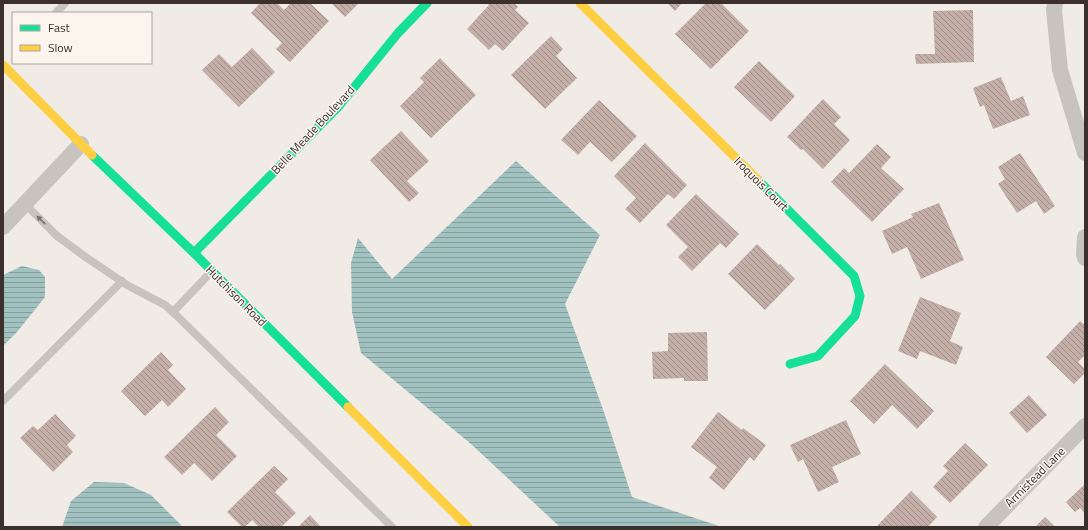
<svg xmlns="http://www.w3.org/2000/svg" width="1088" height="530" font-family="'Titillium Web',sans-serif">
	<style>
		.water { fill: url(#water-rules) }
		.building { fill: url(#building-back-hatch) }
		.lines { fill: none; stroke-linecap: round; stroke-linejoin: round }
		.lane { stroke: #c9c3be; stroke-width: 8 }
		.street { stroke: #c9c3be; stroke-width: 16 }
		.fast { stroke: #16e098; stroke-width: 9 }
		.slow { stroke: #ffcf43; stroke-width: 9 }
		.oneway { fill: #7b726d }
		.labels { text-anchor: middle; stroke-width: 3; stroke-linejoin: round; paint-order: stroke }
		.street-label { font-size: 12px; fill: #3b302b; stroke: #fbf5ee }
	</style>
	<defs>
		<pattern id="water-rules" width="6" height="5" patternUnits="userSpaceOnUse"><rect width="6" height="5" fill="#a1c2c1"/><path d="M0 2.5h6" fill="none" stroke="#849e9d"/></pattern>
		<pattern id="building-back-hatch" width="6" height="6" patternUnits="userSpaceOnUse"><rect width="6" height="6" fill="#c3afa7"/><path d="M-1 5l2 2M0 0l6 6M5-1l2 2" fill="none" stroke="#a08f88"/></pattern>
	</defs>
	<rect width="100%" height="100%" fill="#f0ebe5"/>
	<!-- water -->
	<g class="water">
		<polygon points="516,161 600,235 565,304 605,415 632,497 722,527 560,527 471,444 361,353 352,312 351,263 358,238 392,279"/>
		<polygon points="22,266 39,270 45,277 45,297 17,332 3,346 3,275"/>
		<polygon points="94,482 124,483 151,495 183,527 62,527 71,501"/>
	</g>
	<!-- building -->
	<g class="building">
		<polygon points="260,3 277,3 284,10 291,3 310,3 329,21 290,62 276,49 282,43 251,13"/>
		<polygon points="331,3 359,3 345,17"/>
		<polygon points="486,3 514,3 518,7 515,10 529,23 503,51 495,44 489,50 467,29 489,5"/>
		<polygon points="667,3 682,3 675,11"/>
		<polygon points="706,3 721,3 749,31 711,69 675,34"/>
		<polygon points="973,10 974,62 916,64 915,54 935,54 933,11"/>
		<polygon points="551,36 563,49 556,56 577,78 545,109 511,75"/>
		<polygon points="252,48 275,72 239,107 202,70 219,54 232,67"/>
		<polygon points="440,58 476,95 431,138 400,106 424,82 420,78"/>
		<polygon points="759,61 795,96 771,122 734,87"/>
		<polygon points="1001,77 1011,101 1023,96 1030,115 993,129 984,105 980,107 973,88"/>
		<polygon points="823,99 841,117 834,124 850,140 823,169 803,149 801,150 787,137"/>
		<polygon points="599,100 637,136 612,162 590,142 578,155 561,140"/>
		<polygon points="401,131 429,161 407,181 419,193 409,202 370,160"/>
		<polygon points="645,143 687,185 674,199 668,194 640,223 625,209 636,198 614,176"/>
		<polygon points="877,144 891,157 881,168 904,189 872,222 831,182 844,168 849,173"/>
		<polygon points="1020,153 1055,206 1044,214 1036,201 1017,213 998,184 1005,179 998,167"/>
		<polygon points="696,194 739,234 726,248 720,243 692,271 678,257 688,247 666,225"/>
		<polygon points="939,203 964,260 921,279 907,247 892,254 882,231 913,217 911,214"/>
		<polygon points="757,244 779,265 780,264 795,279 765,310 728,274"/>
		<polygon points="920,297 961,313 950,341 963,347 956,365 920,351 917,359 898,351"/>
		<polygon points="1080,321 1085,325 1085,355 1078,362 1085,369 1085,373 1074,384 1046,357"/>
		<polygon points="707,332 708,381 684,381 684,378 653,379 652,352 668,351 668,333"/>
		<polygon points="161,352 173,365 168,370 186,389 168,407 162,400 145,416 121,391"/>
		<polygon points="885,364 934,411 917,429 892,405 874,424 850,401"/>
		<polygon points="1029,395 1047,415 1027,433 1009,413"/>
		<polygon points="215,407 229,422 216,435 237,456 212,481 194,463 182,475 164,457"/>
		<polygon points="718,412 742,430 743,428 766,445 754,461 750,457 724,490 709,478 717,467 691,447"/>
		<polygon points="55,414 76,436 67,445 73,452 53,472 20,438 33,426 38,430"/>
		<polygon points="846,420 861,454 832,467 839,482 818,492 803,459 798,462 790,445"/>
		<polygon points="965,443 988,465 950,503 933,487 948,471 943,466"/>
		<polygon points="274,466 288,479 275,492 296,513 281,527 259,527 252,520 245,527 242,527 227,512"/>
		<polygon points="1085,484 1085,514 1080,508 1075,512 1066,502"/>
		<polygon points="911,491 937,517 928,527 876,527"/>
		<polygon points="310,515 321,527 298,527"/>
		<polygon points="1045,517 1055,527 1035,527"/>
	</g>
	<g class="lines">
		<!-- lane -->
		<g class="lane">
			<polyline points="56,13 65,3"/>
			<polyline points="25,204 57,236 87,258 127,285 165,305 173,312 392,527"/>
			<polyline points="173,312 211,272"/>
			<polyline points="3,401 122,281"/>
		</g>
		<!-- street -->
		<g class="street">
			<polyline points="1055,3 1054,10 1060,70 1085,153"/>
			<polyline points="3,227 81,144"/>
			<polyline points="1085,237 1084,255 1085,258"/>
			<polyline points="986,527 1085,426"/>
		</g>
		<!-- fast -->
		<g class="fast">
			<polyline points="92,155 194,253 348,407"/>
			<polyline points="758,180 854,276 860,296 855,316 818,356 790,364"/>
			<polyline points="194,253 339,106 398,33 427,3"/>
		</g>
		<!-- slow -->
		<g class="slow">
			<polyline points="580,3 758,180"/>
			<polyline points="3,65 92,155"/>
			<polyline points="348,407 468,527"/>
		</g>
	</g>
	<!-- one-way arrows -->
	<defs><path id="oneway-solid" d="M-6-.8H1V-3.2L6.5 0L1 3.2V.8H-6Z"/></defs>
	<use class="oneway" href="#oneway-solid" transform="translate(41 220) rotate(-136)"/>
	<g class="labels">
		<!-- street labels -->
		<g class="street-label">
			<text transform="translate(313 130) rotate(-47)" y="4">Belle Meade Boulevard</text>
			<text transform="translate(761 184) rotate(45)" y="4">Iroquois Court</text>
			<text transform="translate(236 296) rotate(45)" y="4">Hutchison Road</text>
			<text transform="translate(1035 477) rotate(-45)" y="4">Armistead Lane</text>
		</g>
	</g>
	<!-- border -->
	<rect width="1088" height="530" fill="none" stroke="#3b302b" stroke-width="8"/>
	<!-- legend -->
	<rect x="12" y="12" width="140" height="52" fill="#fbf5ee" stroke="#aea6a0"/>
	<rect x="20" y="25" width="20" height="6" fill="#16e098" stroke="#aea6a0"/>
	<text x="48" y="32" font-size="12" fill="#3b302b">Fast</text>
	<rect x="20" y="45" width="20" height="6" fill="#ffcf43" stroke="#aea6a0"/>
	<text x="48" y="52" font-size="12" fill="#3b302b">Slow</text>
</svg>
